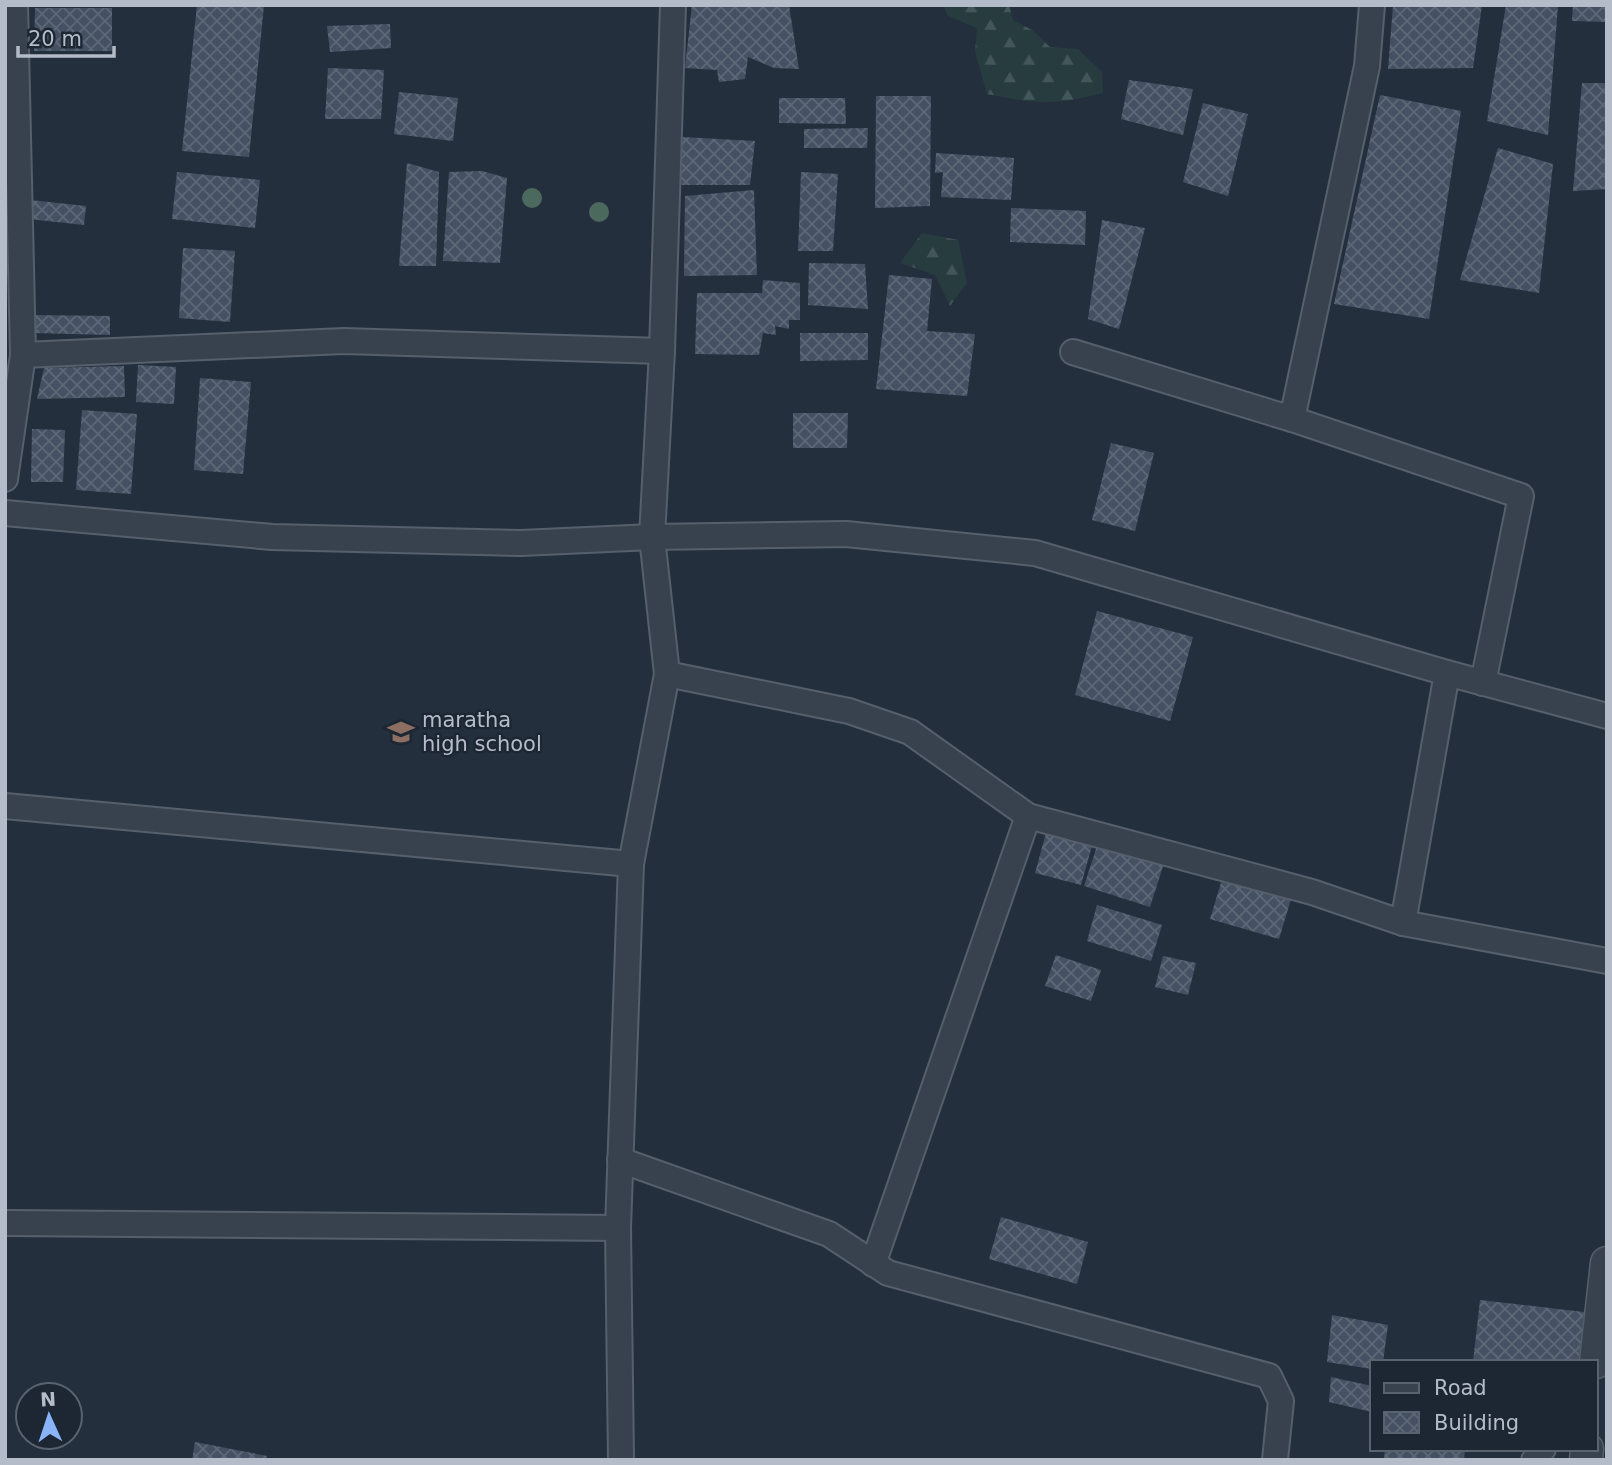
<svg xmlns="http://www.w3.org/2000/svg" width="1612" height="1465" font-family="'DejaVu Sans',sans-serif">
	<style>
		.forest { fill: url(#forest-firs) }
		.building { fill: url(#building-cross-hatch) }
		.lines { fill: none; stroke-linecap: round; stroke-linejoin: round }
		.minor-casing { stroke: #565f6c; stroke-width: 28 }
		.tertiary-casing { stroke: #565f6c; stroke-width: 35 }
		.minor { stroke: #38414e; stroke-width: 24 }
		.tertiary { stroke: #38414e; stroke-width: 32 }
		.tree { fill: #4b6a5d }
		.labels { text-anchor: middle; stroke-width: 5; stroke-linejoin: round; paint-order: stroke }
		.poi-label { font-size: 21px; fill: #b4bcc9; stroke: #1d2633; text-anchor: start }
	</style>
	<defs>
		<pattern id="forest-firs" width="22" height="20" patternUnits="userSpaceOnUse" patternTransform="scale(1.75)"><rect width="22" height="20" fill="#263c3f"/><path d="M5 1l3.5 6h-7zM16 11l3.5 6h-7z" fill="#435659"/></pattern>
		<pattern id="building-cross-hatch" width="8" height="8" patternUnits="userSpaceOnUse" patternTransform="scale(1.75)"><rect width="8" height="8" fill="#455162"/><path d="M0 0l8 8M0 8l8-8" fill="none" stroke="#5d6877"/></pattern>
	</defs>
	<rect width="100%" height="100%" fill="#242f3e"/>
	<!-- forest -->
	<g class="forest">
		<path d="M943,5H1009L1013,20L1032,30L1050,47L1078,49L1102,72L1103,93C1053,106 1037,104 987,94L975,51L977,28L948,16Z"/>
		<polygon points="922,233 958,240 967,283 950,306 935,275 900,263"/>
	</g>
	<!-- building -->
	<g class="building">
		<polygon points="197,5 264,5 249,157 182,151"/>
		<polygon points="692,5 789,5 799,69 774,68 748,57 745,79 719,82 717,70 685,68"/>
		<polygon points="1393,5 1482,5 1473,68 1388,69"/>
		<polygon points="1506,5 1558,5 1548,135 1487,121"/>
		<polygon points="1573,5 1607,5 1607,22 1572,21"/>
		<polygon points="35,8 112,8 112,51 34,51"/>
		<polygon points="390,24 391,48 330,52 327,26"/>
		<polygon points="328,68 384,70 381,119 325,119"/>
		<polygon points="1129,80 1193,89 1183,135 1121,119"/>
		<polygon points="1582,83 1607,83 1607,189 1573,191"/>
		<polygon points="399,92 458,98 453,141 394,134"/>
		<polygon points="1380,95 1461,111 1429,319 1334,304"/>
		<polygon points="876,96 931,96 930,206 875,208"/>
		<polygon points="779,98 845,98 846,124 779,123"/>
		<polygon points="1203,103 1248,114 1228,196 1183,182"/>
		<polygon points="868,128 867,148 804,148 804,129"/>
		<polygon points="682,137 755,141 750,185 680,185"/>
		<polygon points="1498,148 1553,164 1539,293 1460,280"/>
		<polygon points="936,153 1014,158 1011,200 941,197 943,172 935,173"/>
		<polygon points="407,163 439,172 436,266 399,266"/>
		<polygon points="482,171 507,178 500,263 443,261 449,172"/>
		<polygon points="177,172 260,180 255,228 172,219"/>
		<polygon points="801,172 838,174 833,251 798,251"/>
		<polygon points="754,190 757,275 684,276 685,196"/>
		<polygon points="30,200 86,206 84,225 29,219"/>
		<polygon points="1011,208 1086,211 1085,245 1010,242"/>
		<polygon points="1102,220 1145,228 1119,329 1088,319"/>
		<polygon points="183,248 235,251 230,322 179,318"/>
		<polygon points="809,263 865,264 868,309 808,305"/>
		<polygon points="889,275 932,279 927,331 975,334 967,396 876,389"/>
		<polygon points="763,280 800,283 800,320 789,320 789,329 775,326 776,335 763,333 759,355 695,354 697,293 762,293"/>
		<polygon points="35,315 110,316 110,335 34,333"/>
		<polygon points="800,333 868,333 868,360 800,361"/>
		<polygon points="138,365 176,367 174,404 136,402"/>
		<polygon points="124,366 125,397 37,399 44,368"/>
		<polygon points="200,378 251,382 243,474 194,470"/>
		<polygon points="82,410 137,414 131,494 76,490"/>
		<polygon points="793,413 848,413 847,448 793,448"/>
		<polygon points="32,429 65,430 63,482 31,482"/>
		<polygon points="1111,443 1154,453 1135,531 1092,520"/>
		<polygon points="1097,611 1193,637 1170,721 1075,695"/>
		<polygon points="1046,833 1092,846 1081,885 1035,873"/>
		<polygon points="1097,846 1164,863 1150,907 1084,886"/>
		<polygon points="1223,876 1292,896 1279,939 1210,919"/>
		<polygon points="1097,905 1162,925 1151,961 1087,941"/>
		<polygon points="1056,955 1101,970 1091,1001 1045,986"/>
		<polygon points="1163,956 1196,963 1188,995 1155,987"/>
		<polygon points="1001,1217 1088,1242 1077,1284 989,1259"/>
		<polygon points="1480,1300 1584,1312 1579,1362 1473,1362"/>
		<polygon points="1332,1315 1388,1325 1383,1362 1372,1362 1372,1369 1327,1362"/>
		<polygon points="1331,1377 1372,1386 1372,1412 1329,1402"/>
		<polygon points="195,1442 267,1456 265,1460 192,1460"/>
		<polygon points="1385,1449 1465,1449 1464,1460 1384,1460"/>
	</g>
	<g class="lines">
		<defs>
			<g id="minor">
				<polyline points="1073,352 1292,419 1521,496 1483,683"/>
				<polyline points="23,355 344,341 662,351"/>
				<polyline points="1292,419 1367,66 1372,5"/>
				<polyline points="5,479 23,355 15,5"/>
				<polyline points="5,513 272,537 521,543 652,537 846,534 1035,553 1447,673 1607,716"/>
				<polyline points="667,674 849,711 910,732 1028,816 1312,892 1403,923 1607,961"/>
				<polyline points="5,806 631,864"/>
				<polyline points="1403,923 1447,673"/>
				<polyline points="620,1160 829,1234 888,1273 1269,1376 1281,1401 1275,1460"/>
				<polyline points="5,1223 618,1228"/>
				<polyline points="873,1264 1028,816"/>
				<polyline points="621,1460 618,1228 631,864 667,674 652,537 662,351 673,5"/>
				<polyline points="1534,1460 1543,1449"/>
			</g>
			<g id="tertiary">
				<polyline points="1596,1362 1607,1263"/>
				<polyline points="1586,1460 1587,1449"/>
			</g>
		</defs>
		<!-- minor casing -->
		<use href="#minor" class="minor-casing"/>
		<!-- tertiary casing -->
		<use href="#tertiary" class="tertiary-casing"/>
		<!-- minor -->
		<use href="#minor" class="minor"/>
		<!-- tertiary -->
		<use href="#tertiary" class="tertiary"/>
	</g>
	<!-- trees -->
	<g class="tree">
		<circle cx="532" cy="198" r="10"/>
		<circle cx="599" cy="212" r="10"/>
	</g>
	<!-- icons -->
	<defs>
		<symbol id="school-bare" viewBox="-9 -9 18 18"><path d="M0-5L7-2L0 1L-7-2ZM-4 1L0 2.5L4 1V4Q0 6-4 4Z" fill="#8d6e63" stroke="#1d2633" stroke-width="2.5" paint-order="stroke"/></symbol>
	</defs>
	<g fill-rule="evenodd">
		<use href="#school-bare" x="382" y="713" width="38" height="38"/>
	</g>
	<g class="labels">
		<!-- poi labels -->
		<g class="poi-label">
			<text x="422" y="727">maratha<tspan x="422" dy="24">high school</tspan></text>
		</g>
	</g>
	<!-- border -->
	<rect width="1612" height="1465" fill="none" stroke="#b4bcc9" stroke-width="14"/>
	<!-- legend -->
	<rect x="1370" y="1360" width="228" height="91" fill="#1d2633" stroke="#59626f" stroke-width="2"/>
	<rect x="1384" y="1383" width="35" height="10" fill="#38414e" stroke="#59626f" stroke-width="2"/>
	<text x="1434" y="1395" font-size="21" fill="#b4bcc9">Road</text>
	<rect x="1384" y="1412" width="35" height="21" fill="url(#building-cross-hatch)" stroke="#59626f" stroke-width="2"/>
	<text x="1434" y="1430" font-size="21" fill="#b4bcc9">Building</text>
	<!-- north arrow -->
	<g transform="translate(49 1416) rotate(357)"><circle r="33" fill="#1d2633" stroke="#59626f" stroke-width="2"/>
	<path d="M0-5L12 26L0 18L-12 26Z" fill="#8ab4f8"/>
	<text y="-10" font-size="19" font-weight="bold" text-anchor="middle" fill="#b4bcc9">N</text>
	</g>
	<!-- scale -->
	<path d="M18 46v10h96v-10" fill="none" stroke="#b4bcc9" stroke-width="3.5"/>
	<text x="28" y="46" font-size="21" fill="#b4bcc9" stroke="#1d2633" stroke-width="5" paint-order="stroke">20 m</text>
</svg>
